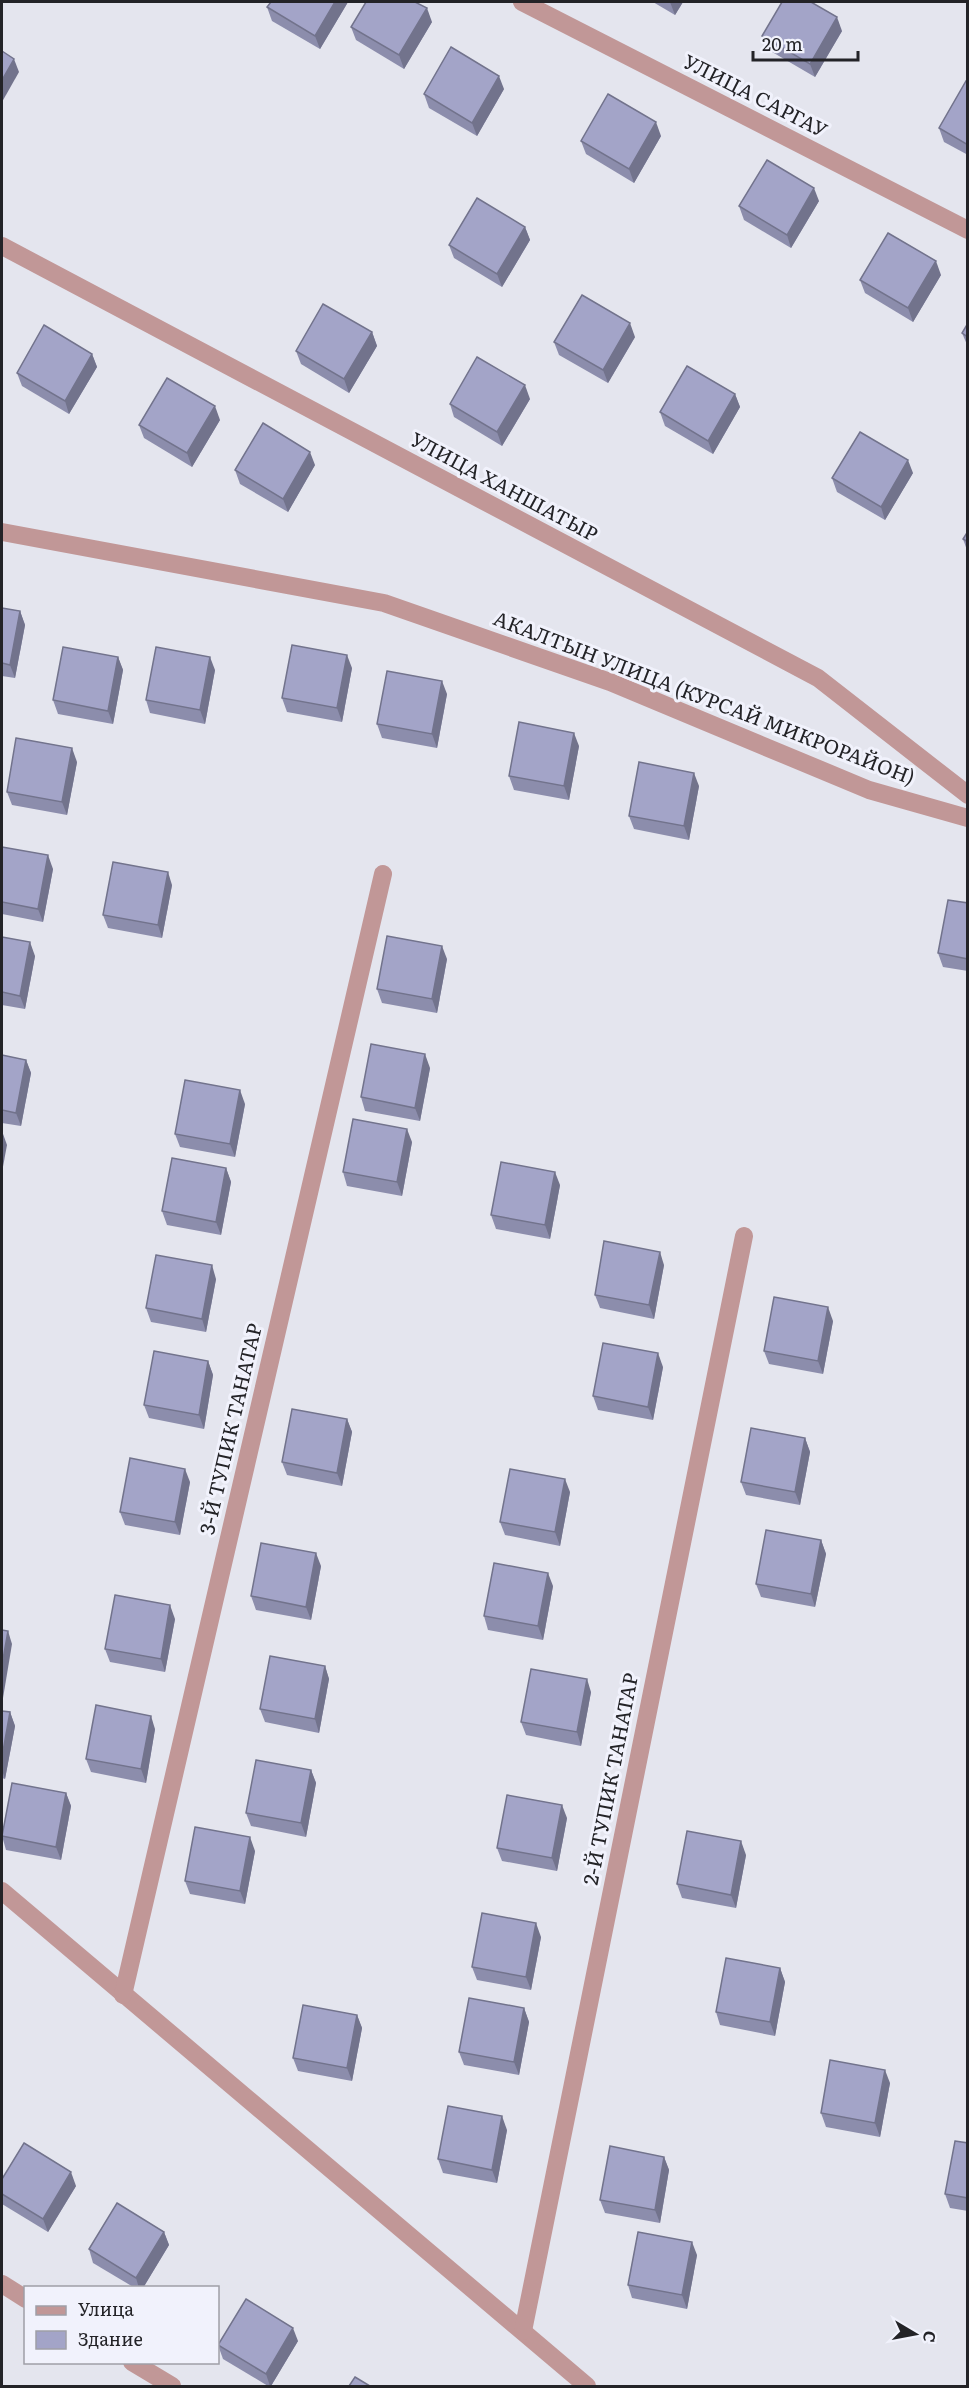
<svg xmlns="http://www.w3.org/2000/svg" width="969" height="2388" font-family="Literata,serif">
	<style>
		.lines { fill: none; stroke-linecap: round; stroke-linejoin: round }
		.street { stroke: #c19797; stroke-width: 18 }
		.wall { fill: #8c8dac }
		.shaded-wall { fill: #72738c }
		.building { fill: #a3a4c8; stroke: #72738c; stroke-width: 1.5 }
		.labels { text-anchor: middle; stroke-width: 6; stroke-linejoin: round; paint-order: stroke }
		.street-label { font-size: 20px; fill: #232327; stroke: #f1f2fc }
	</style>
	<rect width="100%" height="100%" fill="#e4e5ee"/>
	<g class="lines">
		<!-- street -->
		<g class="street">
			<polyline points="522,2 968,230"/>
			<polyline points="2,246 818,678 968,795"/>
			<polyline points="2,532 384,603 610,682 869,790 968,818"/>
			<polyline points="2,1891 587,2386"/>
			<polyline points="123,1995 383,874"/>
			<polyline points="2,2284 26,2299"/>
			<polyline points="523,2331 744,1236"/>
			<polyline points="132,2362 172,2386"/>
		</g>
	</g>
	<!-- wall -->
	<g class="wall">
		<polygon points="271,2 348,2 320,49 272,21 267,7"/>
		<polygon points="653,2 683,2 675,15"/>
		<polygon points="432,22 404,69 356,40 351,27"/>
		<polygon points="842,31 815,77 767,49 762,36"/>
		<polygon points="968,82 968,155 944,142 939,128"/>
		<polygon points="504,89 477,136 429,108 424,94"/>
		<polygon points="661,136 634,183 586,154 581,141"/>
		<polygon points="819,201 791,248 744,220 739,206"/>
		<polygon points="525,227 530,240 502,287 454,258 449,245"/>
		<polygon points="941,275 913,322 865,293 860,280"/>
		<polygon points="968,323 968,347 962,333"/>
		<polygon points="372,332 377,346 349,393 301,364 296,351"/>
		<polygon points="635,337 608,383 559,355 554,342"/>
		<polygon points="92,354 97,367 69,414 22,386 17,373"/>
		<polygon points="735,394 740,407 713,454 665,426 660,412"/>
		<polygon points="530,399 502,446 454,417 450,404"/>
		<polygon points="220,420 192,467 144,438 139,425"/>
		<polygon points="315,465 288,512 240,484 235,470"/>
		<polygon points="913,473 885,520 837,492 832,478"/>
		<polygon points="968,531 968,553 963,539"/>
		<polygon points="2,608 20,611 25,625 15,678 2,676"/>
		<polygon points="118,657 123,670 113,724 58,714 53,700"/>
		<polygon points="352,668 342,722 287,712 282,698"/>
		<polygon points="215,670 205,724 150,713 146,700"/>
		<polygon points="447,694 437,748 382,738 377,724"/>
		<polygon points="579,746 569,800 514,790 509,776"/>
		<polygon points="77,762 67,815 12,805 7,792"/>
		<polygon points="699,786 689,840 634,829 629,816"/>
		<polygon points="2,847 53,869 43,922 2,914"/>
		<polygon points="172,885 162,938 108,928 103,915"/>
		<polygon points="968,903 968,971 943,967 938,953"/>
		<polygon points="2,937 35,956 25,1009 2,1005"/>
		<polygon points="447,959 437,1013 382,1003 377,989"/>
		<polygon points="2,1055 26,1060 31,1073 21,1126 2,1123"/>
		<polygon points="430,1068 420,1121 365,1111 361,1097"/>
		<polygon points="245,1104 235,1157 180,1147 175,1134"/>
		<polygon points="412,1142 402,1196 347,1186 343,1172"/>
		<polygon points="226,1168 231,1182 221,1235 167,1225 162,1211"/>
		<polygon points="560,1185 550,1239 496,1229 491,1215"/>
		<polygon points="664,1265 654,1319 600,1308 595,1295"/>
		<polygon points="216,1279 206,1332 151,1322 146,1308"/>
		<polygon points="833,1321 823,1374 769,1364 764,1351"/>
		<polygon points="208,1361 213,1375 204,1429 149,1418 144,1405"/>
		<polygon points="663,1367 653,1420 598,1410 593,1396"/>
		<polygon points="347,1419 352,1432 342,1486 287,1475 282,1462"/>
		<polygon points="805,1438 810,1452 800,1505 746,1495 741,1482"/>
		<polygon points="190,1482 180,1535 125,1525 120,1512"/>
		<polygon points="570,1492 560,1546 505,1535 500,1522"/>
		<polygon points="821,1540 826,1554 815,1607 761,1597 756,1584"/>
		<polygon points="321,1566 311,1620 256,1610 251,1596"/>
		<polygon points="553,1586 543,1640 488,1630 484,1616"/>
		<polygon points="175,1619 165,1672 110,1662 105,1649"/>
		<polygon points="325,1666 329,1679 319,1733 265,1722 260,1709"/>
		<polygon points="591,1692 581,1746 526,1735 521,1722"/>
		<polygon points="2,1711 10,1712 15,1726 5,1779 2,1778"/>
		<polygon points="155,1729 146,1783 91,1772 86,1759"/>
		<polygon points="311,1770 316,1783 306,1837 251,1826 246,1813"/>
		<polygon points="66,1793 71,1806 61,1860 6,1850 2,1836"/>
		<polygon points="567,1818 557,1871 502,1861 497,1848"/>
		<polygon points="255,1851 245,1904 190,1894 185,1881"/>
		<polygon points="746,1855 736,1908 682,1898 677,1884"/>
		<polygon points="541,1937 531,1990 477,1980 472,1967"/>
		<polygon points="780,1968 785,1982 775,2036 720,2025 716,2012"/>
		<polygon points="524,2008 529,2022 519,2075 464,2065 459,2052"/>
		<polygon points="357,2015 362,2028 352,2081 298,2071 293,2058"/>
		<polygon points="890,2083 880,2137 826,2127 821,2113"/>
		<polygon points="507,2130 497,2183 443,2173 438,2159"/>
		<polygon points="968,2143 968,2211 950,2208 945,2194"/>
		<polygon points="664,2157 669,2170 660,2223 605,2213 600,2200"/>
		<polygon points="2,2179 76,2186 48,2232 2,2204"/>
		<polygon points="164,2232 169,2245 143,2288 135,2288 93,2263 89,2249"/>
		<polygon points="697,2255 687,2309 632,2298 628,2285"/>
		<polygon points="298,2341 271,2386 268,2386 223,2359 218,2345"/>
	</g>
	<!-- shaded-wall -->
	<g class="shaded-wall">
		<polygon points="335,2 348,2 320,49 315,36"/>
		<polygon points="670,2 683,2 675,15"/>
		<polygon points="427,8 432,22 404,69 399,55"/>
		<polygon points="837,17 842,31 815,77 810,64"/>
		<polygon points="14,59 19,72 2,102 2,80"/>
		<polygon points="499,76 504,89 477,136 472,123"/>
		<polygon points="656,122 661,136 634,183 629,169"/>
		<polygon points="814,188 819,201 791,248 787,235"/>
		<polygon points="525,227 530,240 502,287 497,274"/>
		<polygon points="936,261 941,275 913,322 908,308"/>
		<polygon points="630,323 635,337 608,383 603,370"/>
		<polygon points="372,332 377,346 349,393 344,379"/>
		<polygon points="92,354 97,367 69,414 65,401"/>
		<polygon points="525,385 530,399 502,446 497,432"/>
		<polygon points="735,394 740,407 713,454 708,441"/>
		<polygon points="215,406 220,420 192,467 187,453"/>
		<polygon points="310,452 315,465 288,512 283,499"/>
		<polygon points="908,460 913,473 885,520 881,507"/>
		<polygon points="20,611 25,625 15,678 10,665"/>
		<polygon points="347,655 352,668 342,722 337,708"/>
		<polygon points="118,657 123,670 113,724 108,711"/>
		<polygon points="210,657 215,670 205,724 200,710"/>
		<polygon points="442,681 447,694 437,748 432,734"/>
		<polygon points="574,733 579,746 569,800 564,786"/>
		<polygon points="72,748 77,762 67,815 62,802"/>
		<polygon points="694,773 699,786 689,840 684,826"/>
		<polygon points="48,855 53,869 43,922 38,909"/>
		<polygon points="168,872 172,885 162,938 158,925"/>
		<polygon points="30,942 35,956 25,1009 20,996"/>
		<polygon points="442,946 447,959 437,1013 432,999"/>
		<polygon points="425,1054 430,1068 420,1121 415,1108"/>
		<polygon points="26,1060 31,1073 21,1126 16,1113"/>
		<polygon points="240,1090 245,1104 235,1157 230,1144"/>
		<polygon points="407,1129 412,1142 402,1196 397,1182"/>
		<polygon points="2,1131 7,1145 2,1172"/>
		<polygon points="226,1168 231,1182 221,1235 216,1222"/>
		<polygon points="555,1172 560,1185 550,1239 545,1225"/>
		<polygon points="660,1252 664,1265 654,1319 649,1305"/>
		<polygon points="212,1265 216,1279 206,1332 202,1319"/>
		<polygon points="828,1307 833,1321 823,1374 818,1361"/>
		<polygon points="658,1353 663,1367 653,1420 648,1407"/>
		<polygon points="208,1361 213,1375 204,1429 199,1415"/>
		<polygon points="347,1419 352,1432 342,1486 337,1473"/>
		<polygon points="805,1438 810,1452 800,1505 795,1492"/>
		<polygon points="185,1469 190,1482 180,1535 175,1522"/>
		<polygon points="565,1479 570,1492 560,1546 555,1532"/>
		<polygon points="821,1540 826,1554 815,1607 811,1594"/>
		<polygon points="316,1553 321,1566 311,1620 306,1607"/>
		<polygon points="548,1573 553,1586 543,1640 538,1626"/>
		<polygon points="170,1605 175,1619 165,1672 161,1659"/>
		<polygon points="8,1631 12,1644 3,1698 2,1695 2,1665"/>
		<polygon points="325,1666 329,1679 319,1733 315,1719"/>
		<polygon points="587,1679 591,1692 581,1746 577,1732"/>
		<polygon points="10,1712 15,1726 5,1779 2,1770 2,1757"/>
		<polygon points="151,1716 155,1729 146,1783 141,1769"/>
		<polygon points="311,1770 316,1783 306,1837 301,1823"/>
		<polygon points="66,1793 71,1806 61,1860 56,1847"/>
		<polygon points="562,1805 567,1818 557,1871 552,1858"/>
		<polygon points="250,1837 255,1851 245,1904 240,1891"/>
		<polygon points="741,1841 746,1855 736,1908 731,1895"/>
		<polygon points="536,1923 541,1937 531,1990 526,1977"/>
		<polygon points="780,1968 785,1982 775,2036 770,2022"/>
		<polygon points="524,2008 529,2022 519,2075 514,2062"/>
		<polygon points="357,2015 362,2028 352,2081 347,2068"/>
		<polygon points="885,2070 890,2083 880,2137 875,2123"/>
		<polygon points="502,2116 507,2130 497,2183 492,2170"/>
		<polygon points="664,2157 669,2170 660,2223 655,2210"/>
		<polygon points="71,2172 76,2186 48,2232 43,2219"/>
		<polygon points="164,2232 169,2245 143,2288 139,2288 136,2278"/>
		<polygon points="692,2242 697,2255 687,2309 682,2295"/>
		<polygon points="293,2328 298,2341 271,2386 270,2386 266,2374"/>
	</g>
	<!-- building -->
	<g class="building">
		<polygon points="271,2 335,2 315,36 267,7"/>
		<polygon points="366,2 415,2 427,8 399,55 351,27"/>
		<polygon points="782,2 811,2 837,17 810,64 762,36"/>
		<polygon points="451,47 499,76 472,123 424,94"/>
		<polygon points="2,51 14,59 2,80"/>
		<polygon points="966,81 968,82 968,145 939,128"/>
		<polygon points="608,94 656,122 629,169 581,141"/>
		<polygon points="767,160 814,188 787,235 739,206"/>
		<polygon points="477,198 525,227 497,274 449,245"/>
		<polygon points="888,233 936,261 908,308 860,280"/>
		<polygon points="582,295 630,323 603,370 554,342"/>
		<polygon points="323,304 372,332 344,379 296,351"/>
		<polygon points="968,323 968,337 962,333"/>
		<polygon points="44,325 92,354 65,401 17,373"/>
		<polygon points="477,357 525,385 497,432 450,404"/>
		<polygon points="687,366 735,394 708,441 660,412"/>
		<polygon points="167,378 215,406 187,453 139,425"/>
		<polygon points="263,423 310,452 283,499 235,470"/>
		<polygon points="860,432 908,460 881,507 832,478"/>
		<polygon points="968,531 968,542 963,539"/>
		<polygon points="2,608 20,611 10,665 2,663"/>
		<polygon points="292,645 347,655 337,708 282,698"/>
		<polygon points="63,647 118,657 108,711 53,700"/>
		<polygon points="156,647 210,657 200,710 146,700"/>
		<polygon points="387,671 442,681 432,734 377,724"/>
		<polygon points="519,722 574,733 564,786 509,776"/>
		<polygon points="16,738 72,748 62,802 7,792"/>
		<polygon points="639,762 694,773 684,826 629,816"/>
		<polygon points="2,847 48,855 38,909 2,902"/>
		<polygon points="113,862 168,872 158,925 103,915"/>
		<polygon points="948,900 968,903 968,959 938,953"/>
		<polygon points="387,936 442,946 432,999 377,989"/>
		<polygon points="2,937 30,942 20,996 2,992"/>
		<polygon points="371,1044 425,1054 415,1108 361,1097"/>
		<polygon points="2,1055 26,1060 16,1113 2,1110"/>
		<polygon points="185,1080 240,1090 230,1144 175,1134"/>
		<polygon points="353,1119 407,1129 397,1182 343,1172"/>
		<polygon points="172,1158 226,1168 216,1222 162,1211"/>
		<polygon points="501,1162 555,1172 545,1225 491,1215"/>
		<polygon points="604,1241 660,1252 649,1305 595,1295"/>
		<polygon points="156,1255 212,1265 202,1319 146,1308"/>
		<polygon points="774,1297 828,1307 818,1361 764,1351"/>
		<polygon points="603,1343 658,1353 648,1407 593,1396"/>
		<polygon points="154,1351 208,1361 199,1415 144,1405"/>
		<polygon points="292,1409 347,1419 337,1473 282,1462"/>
		<polygon points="751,1428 805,1438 795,1492 741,1482"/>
		<polygon points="130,1458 185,1469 175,1522 120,1512"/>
		<polygon points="510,1469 565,1479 555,1532 500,1522"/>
		<polygon points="766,1530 821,1540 811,1594 756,1584"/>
		<polygon points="261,1543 316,1553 306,1607 251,1596"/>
		<polygon points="494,1563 548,1573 538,1626 484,1616"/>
		<polygon points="115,1595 170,1605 161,1659 105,1649"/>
		<polygon points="2,1630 8,1631 2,1665"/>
		<polygon points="270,1656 325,1666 315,1719 260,1709"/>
		<polygon points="531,1669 587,1679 577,1732 521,1722"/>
		<polygon points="96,1705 151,1716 141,1769 86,1759"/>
		<polygon points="2,1711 10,1712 2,1757"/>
		<polygon points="256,1760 311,1770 301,1823 246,1813"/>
		<polygon points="12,1783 66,1793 56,1847 2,1836"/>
		<polygon points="507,1795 562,1805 552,1858 497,1848"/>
		<polygon points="195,1827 250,1837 240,1891 185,1881"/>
		<polygon points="687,1831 741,1841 731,1895 677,1884"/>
		<polygon points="482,1913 536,1923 526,1977 472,1967"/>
		<polygon points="726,1958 780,1968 770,2022 716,2012"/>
		<polygon points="469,1998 524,2008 514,2062 459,2052"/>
		<polygon points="303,2005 357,2015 347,2068 293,2058"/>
		<polygon points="830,2060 885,2070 875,2123 821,2113"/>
		<polygon points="448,2106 502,2116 492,2170 438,2159"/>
		<polygon points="955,2141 968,2143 968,2198 945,2194"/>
		<polygon points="24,2143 71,2172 43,2219 2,2194 2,2179"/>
		<polygon points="610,2146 664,2157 655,2210 600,2200"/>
		<polygon points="117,2203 164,2232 136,2278 89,2249"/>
		<polygon points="638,2232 692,2242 682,2295 628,2285"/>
		<polygon points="246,2299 293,2328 266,2374 218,2345"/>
		<polygon points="355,2377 370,2386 349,2386"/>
	</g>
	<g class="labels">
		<!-- street labels -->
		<g class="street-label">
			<text transform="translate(755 96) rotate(27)" y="7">УЛИЦА САРГАУ</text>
			<text transform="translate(504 487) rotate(28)" y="7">УЛИЦА ХАНШАТЫР</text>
			<text transform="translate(704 698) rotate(21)" y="7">АКАЛТЫН УЛИЦА (КУРСАЙ МИКРОРАЙОН)</text>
			<text transform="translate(231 1429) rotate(-77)" y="7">3-Й ТУПИК ТАНАТАР</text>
			<text transform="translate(611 1779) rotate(-79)" y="7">2-Й ТУПИК ТАНАТАР</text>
		</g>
	</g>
	<!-- border -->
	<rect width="969" height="2388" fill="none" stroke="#232327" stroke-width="6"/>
	<!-- legend -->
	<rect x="24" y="2286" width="195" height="78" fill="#f1f2fc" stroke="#9f9fa7" stroke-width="1.5"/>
	<rect x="36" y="2306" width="30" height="9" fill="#c19797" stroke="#9f9fa7" stroke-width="1.5"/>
	<text x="78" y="2316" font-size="18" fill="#232327">Улица</text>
	<rect x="36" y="2331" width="30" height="18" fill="#a3a4c8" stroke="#9f9fa7" stroke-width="1.5"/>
	<text x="78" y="2346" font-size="18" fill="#232327">Здание</text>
	<!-- north arrow -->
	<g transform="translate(915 2334) rotate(100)" stroke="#f1f2fc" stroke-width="4.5" paint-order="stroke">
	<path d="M0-4.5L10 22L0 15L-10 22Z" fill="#232327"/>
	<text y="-9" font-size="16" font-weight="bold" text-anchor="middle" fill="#232327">С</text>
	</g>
	<!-- scale -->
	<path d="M753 51v9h105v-9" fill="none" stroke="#232327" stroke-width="3"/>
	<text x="762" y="51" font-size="18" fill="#232327" stroke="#f1f2fc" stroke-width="4.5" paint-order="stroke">20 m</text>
</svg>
